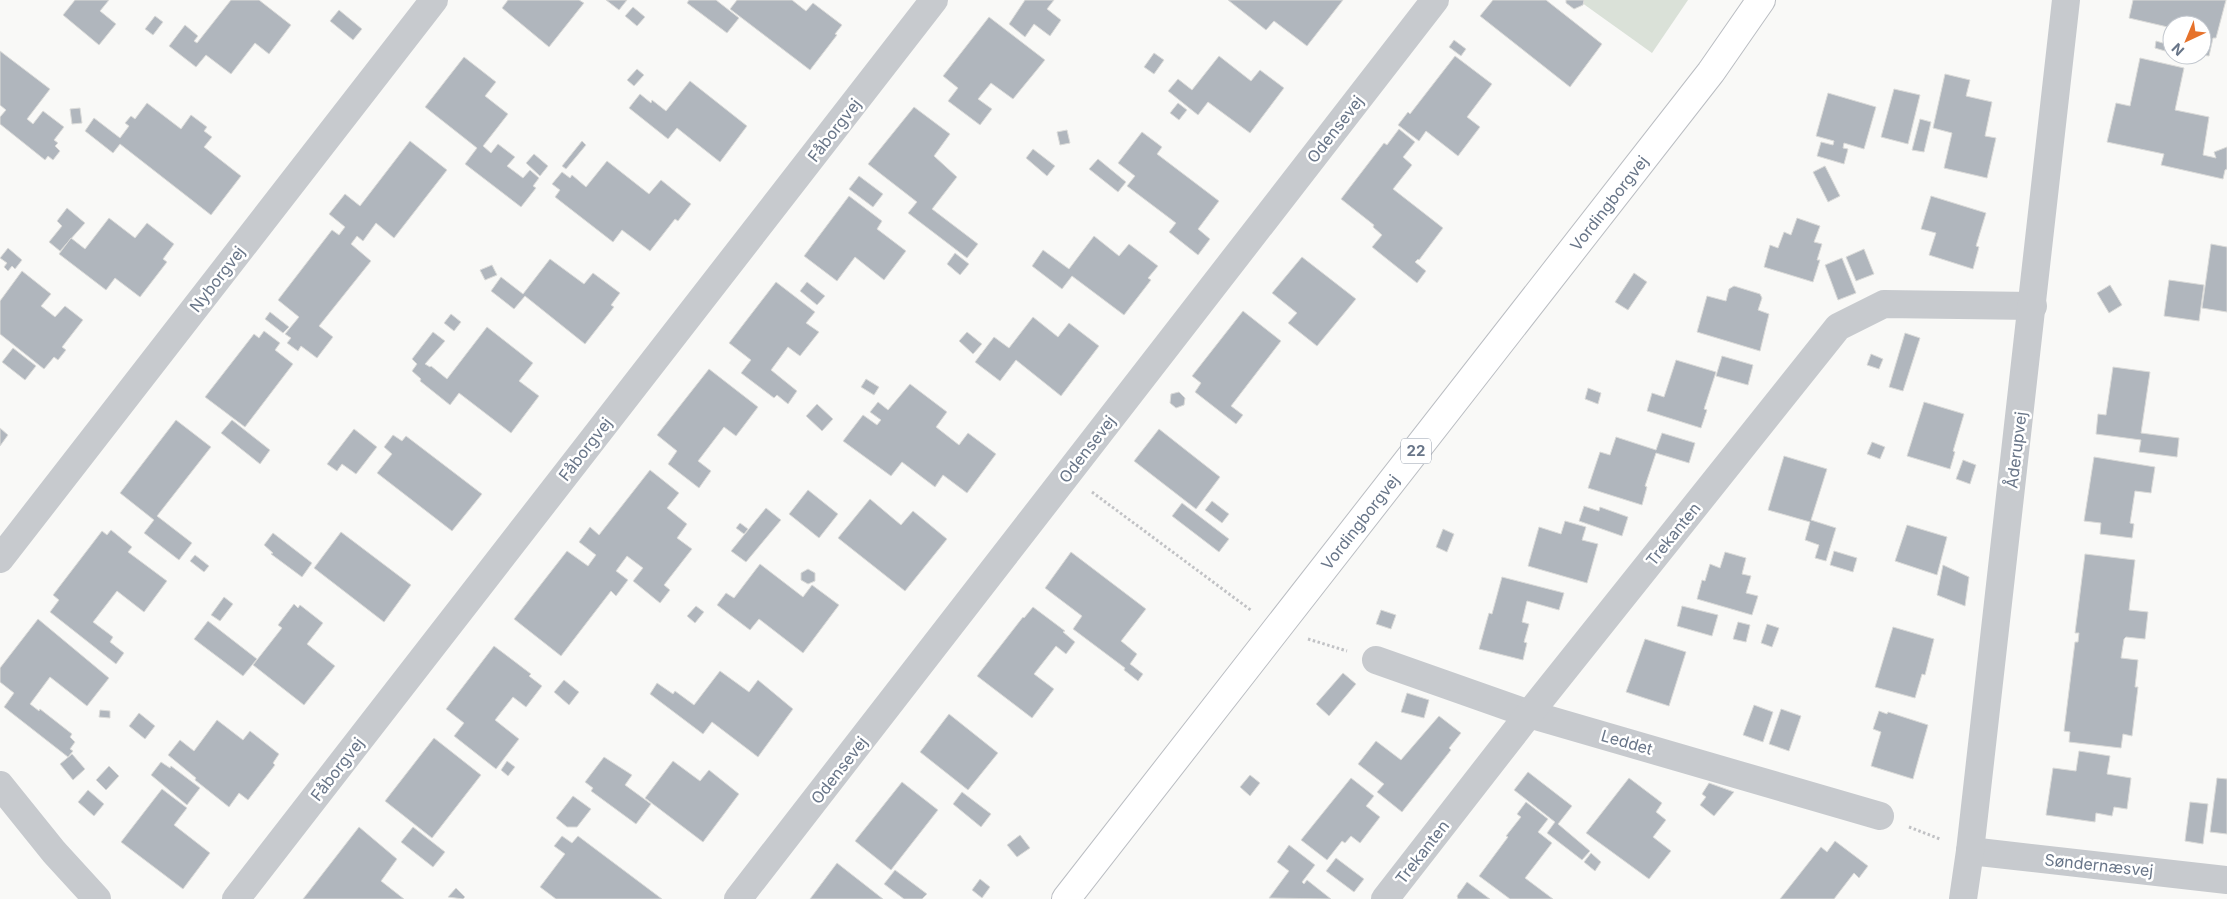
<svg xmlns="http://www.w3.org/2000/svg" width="2227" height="899" font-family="Inter,sans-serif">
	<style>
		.green { fill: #dae1d8 }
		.building { fill: #b0b6bd; stroke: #dbdbd9 }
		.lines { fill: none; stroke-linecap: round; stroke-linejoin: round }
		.major-casing { stroke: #babdc2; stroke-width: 30 }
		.path { stroke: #c1c2c5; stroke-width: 3; stroke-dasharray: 2.5 2.5; stroke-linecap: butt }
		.minor { stroke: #c7cace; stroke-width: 28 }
		.major { stroke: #fff; stroke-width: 28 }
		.labels { text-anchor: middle; stroke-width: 5; stroke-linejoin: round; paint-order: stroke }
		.shield { fill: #fff; stroke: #959eac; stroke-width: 1 }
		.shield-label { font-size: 15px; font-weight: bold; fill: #687588 }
		.street-label { font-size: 16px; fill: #687588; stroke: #fff }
	</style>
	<rect width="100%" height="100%" fill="#f9f9f7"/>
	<!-- green -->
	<polygon class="green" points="1578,0 1688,0 1652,53"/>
	<!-- building -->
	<g class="building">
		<polygon points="75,0 109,0 100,11 116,24 99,45 63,15"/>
		<polygon points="231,0 259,0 291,25 269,54 255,43 231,74 206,55 196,67 169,46 185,25 198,36 194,41 197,43"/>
		<polygon points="508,0 579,0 584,3 549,47 502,8"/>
		<polygon points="606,0 627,0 619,10"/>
		<polygon points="689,0 716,0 739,18 727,33 687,3"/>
		<polygon points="737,0 792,0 806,11 813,3 842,25 835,34 837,35 810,70 730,9"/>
		<polygon points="1025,0 1054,0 1047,9 1061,20 1050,36 1034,24 1025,37 1009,24"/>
		<polygon points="1228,0 1343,0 1307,46 1274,21 1266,30"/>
		<polygon points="1493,0 1546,0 1602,44 1570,87 1480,16"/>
		<polygon points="1566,0 1584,0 1583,5 1574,9 1566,3"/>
		<polygon points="2133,0 2226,0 2216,38 2213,38 2209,56 2202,55 2202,25 2172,25 2172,28 2129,18"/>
		<polygon points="633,7 645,17 637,26 625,16"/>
		<polygon points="339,10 362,29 353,40 330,21"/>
		<polygon points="155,16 163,22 153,35 145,29"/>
		<polygon points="989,17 1045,60 1013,99 991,83 978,99 992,109 980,125 948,101 958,88 943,76"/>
		<polygon points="1454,40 1466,49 1461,56 1449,47"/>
		<polygon points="2156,41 2166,44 2165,51 2155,48"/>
		<polygon points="0,51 50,89 27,119 33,124 43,111 64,127 54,140 58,143 55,146 60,151 53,160 48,156 45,160 0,124 0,117 6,110 0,105"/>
		<polygon points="1154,53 1164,60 1154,74 1144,67"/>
		<polygon points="1219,56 1251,81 1260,70 1284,88 1250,133 1208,102 1198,115 1168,91 1178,79 1192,90"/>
		<polygon points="1455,56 1492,84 1467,117 1480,127 1458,156 1426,131 1419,141 1398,125 1408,112 1410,114"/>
		<polygon points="464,57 496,82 485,96 508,114 483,146 491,153 498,144 515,157 507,166 523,178 530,170 539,178 533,186 536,188 521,207 465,164 477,148 425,107"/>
		<polygon points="2140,58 2184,68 2175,110 2209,117 2203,155 2216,158 2214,152 2227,147 2227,169 2225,170 2223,179 2161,165 2164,154 2107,142 2116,103 2130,106"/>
		<polygon points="637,69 644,75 634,86 627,80"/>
		<polygon points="1945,74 1970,80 1966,96 1992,102 1985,136 1996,138 1987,178 1944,168 1952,133 1933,128"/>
		<polygon points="690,81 747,126 720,162 677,128 668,139 629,108 640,94 651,103 652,100 666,111"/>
		<polygon points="1894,89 1920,95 1908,144 1881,137"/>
		<polygon points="1828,93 1876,107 1864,149 1844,143 1843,148 1848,149 1844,164 1817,156 1821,142 1833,145 1834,141 1816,136"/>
		<polygon points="147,103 181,129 191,115 207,127 204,131 212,137 204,147 241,176 211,215 120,144 113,153 85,131 94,118 120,138 129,126 125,123 131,116 135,119"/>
		<polygon points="1178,103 1187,110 1179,120 1170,113"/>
		<polygon points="914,107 950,134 934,156 957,177 932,209 978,244 967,258 908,213 917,202 868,164"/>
		<polygon points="80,108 82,123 72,124 70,109"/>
		<polygon points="1920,119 1931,122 1924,152 1912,150"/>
		<polygon points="1399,129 1415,142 1403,157 1412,165 1393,189 1443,228 1419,260 1418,259 1415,262 1426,271 1417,283 1372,247 1382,235 1373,227 1374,225 1341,199 1384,143 1387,145"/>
		<polygon points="1067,130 1070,143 1060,145 1057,132"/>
		<polygon points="1142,132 1162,147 1157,154 1219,201 1198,229 1210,239 1198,255 1169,232 1176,223 1127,186 1135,176 1118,163"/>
		<polygon points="410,141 447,170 394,238 376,223 363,241 357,236 351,244 371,261 319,326 333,337 317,358 301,346 298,351 287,343 291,338 285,334 299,317 278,300 332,230 339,235 345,227 329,214 345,194 360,206"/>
		<polygon points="582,141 586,145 566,169 562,166"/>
		<polygon points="1033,149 1055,166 1047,176 1026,158"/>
		<polygon points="534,154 548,166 540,176 526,163"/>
		<polygon points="1098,159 1126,182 1118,192 1089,169"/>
		<polygon points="607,161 649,194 661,180 691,204 678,221 675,219 650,251 622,230 613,242 555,197 560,190 552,184 562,172 570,178 572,175 586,187"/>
		<polygon points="1825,166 1840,196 1828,202 1813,172"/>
		<polygon points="859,176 883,194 873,207 849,189"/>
		<polygon points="849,196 882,221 877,229 906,251 884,280 855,257 837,281 804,256"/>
		<polygon points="1931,196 1986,213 1976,246 1979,247 1973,269 1929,255 1936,233 1921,229"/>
		<polygon points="67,208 85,223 60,251 49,242 62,226 57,221"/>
		<polygon points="109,218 135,238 147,223 174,244 163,259 167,262 140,297 115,278 106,290 59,254 71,238 85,249"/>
		<polygon points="1797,218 1820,226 1814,242 1822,244 1817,260 1820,260 1813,282 1764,267 1770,245 1778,248 1784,232 1791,235"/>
		<polygon points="1094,236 1119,256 1129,244 1158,266 1148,278 1151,280 1124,315 1072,276 1062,289 1032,266 1043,250 1069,269"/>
		<polygon points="2211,244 2227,247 2227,312 2202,308"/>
		<polygon points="8,248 22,260 15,269 12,266 8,271 4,267 7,263 0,258"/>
		<polygon points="1864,249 1874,274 1856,281 1846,257"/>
		<polygon points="955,253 969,264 960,275 947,264"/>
		<polygon points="1302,257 1356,299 1317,346 1288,323 1297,313 1272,293"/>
		<polygon points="1842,258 1856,293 1838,300 1825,265"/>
		<polygon points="550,259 584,284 593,273 620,293 611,305 614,307 585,344 525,296 514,309 491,291 501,277 523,294"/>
		<polygon points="492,265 497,275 485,280 480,270"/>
		<polygon points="22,271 51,294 41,306 55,317 65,306 83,320 62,347 66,350 58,360 54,357 44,369 0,334 0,301"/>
		<polygon points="1634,273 1647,282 1628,310 1615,302"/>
		<polygon points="2169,280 2204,285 2199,321 2164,316"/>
		<polygon points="776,282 815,312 806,323 819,332 800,356 788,347 771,370 797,391 788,404 777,395 774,398 741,373 751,360 729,343"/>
		<polygon points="807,282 825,296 817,305 800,291"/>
		<polygon points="2110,285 2122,305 2109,313 2097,293"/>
		<polygon points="1734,286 1760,294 1762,298 1758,310 1769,314 1760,351 1697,332 1707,296 1726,301 1729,289"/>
		<polygon points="1243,311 1281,341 1231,406 1243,415 1236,424 1195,392 1201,383 1192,376"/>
		<polygon points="270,312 289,327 283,333 265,319"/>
		<polygon points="451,314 461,322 454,331 444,323"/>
		<polygon points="1033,317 1058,337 1069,323 1099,346 1061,396 1016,360 1000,381 975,362 994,337 1009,348"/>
		<polygon points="487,327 533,363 519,381 539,396 511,433 459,393 450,405 420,381 421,379 412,371 417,364 412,359 433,332 445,341 425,364 430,367 431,366 447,379"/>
		<polygon points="264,331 280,343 275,350 293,364 245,427 205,397 254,334 259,338"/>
		<polygon points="967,332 982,344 973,354 959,341"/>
		<polygon points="1905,333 1920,338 1903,391 1889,387"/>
		<polygon points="13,348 36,366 25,380 2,362"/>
		<polygon points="1871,354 1883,359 1879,369 1867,365"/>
		<polygon points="1722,356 1753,365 1748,385 1716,376"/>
		<polygon points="1676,360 1716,372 1704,409 1707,410 1701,428 1647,411 1652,393 1664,397"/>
		<polygon points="2113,367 2150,372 2141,433 2179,438 2177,457 2139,452 2141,440 2096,434 2098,414 2106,415"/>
		<polygon points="709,369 758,407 736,436 724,427 698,461 711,471 699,488 668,464 677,451 657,435"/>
		<polygon points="866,379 879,387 874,395 861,387"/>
		<polygon points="910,384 947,412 936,427 959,445 968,433 996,454 967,493 943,475 935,487 902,462 891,476 843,441 863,415 877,425 881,420 870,412 878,402 888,410"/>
		<polygon points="1588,388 1601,393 1598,404 1585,399"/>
		<polygon points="1179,392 1185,398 1184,405 1176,408 1170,403 1171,394"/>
		<polygon points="1924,402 1964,414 1953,451 1955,452 1950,469 1907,456"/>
		<polygon points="817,404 833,419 822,431 806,416"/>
		<polygon points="176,420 211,447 157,516 192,543 179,560 144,533 154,520 120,493"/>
		<polygon points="232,420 270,450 260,464 221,433"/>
		<polygon points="0,428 8,435 0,446"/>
		<polygon points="354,429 377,447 356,474 342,464 337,471 327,464"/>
		<polygon points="1159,429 1220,477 1196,509 1134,461"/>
		<polygon points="1662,433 1695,443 1689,463 1656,453 1645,486 1647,487 1642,505 1588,488 1600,452 1610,455 1616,437 1656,450"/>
		<polygon points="393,435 402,441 406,436 482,494 452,531 377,473 392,454 384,447"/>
		<polygon points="1872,442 1885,447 1880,459 1867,454"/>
		<polygon points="1784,456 1827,469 1811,520 1836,528 1826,561 1815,558 1819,545 1805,540 1810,522 1768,510"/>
		<polygon points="2094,457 2155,467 2151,493 2135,491 2130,523 2134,524 2132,538 2100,534 2101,523 2084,521"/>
		<polygon points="1963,460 1976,465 1970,484 1956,479"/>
		<polygon points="650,470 679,493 667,508 687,524 677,538 692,549 664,585 670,590 660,603 633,581 643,568 627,556 616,571 628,580 616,596 611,591 561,656 514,619 567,551 588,566 596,555 579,542 590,527 599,535"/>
		<polygon points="808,490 838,514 819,538 789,514"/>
		<polygon points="870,499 901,525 913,511 947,539 905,591 838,538"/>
		<polygon points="1212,501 1229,514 1222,523 1205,510"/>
		<polygon points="1182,503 1229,539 1219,552 1172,516"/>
		<polygon points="1584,506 1599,511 1600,507 1628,517 1622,536 1579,521"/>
		<polygon points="766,508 781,520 746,562 731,551"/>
		<polygon points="1565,521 1586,527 1582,540 1598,544 1587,583 1528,566 1539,527 1561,534"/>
		<polygon points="740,523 748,529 744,534 736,528"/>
		<polygon points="1907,525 1947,537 1937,575 1895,561"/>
		<polygon points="1443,529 1454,534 1447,552 1436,547"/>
		<polygon points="111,530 132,547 128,552 167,581 144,612 117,591 93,622 113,637 110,642 124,653 116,664 50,612 59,600 53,595 102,531 107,535"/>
		<polygon points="341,532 411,585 384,622 314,568"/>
		<polygon points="273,533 312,563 302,577 271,554 273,553 264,545"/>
		<polygon points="1834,551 1857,558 1853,572 1830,565"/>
		<polygon points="1071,552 1146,609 1121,641 1137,654 1130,664 1143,674 1138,681 1124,670 1125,668 1073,629 1082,616 1045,588"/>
		<polygon points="1725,552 1746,558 1742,574 1751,576 1746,593 1758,596 1752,615 1697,599 1702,580 1705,581 1710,564 1720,568"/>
		<polygon points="2085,554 2135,560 2129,610 2148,612 2145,639 2126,637 2124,639 2121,658 2138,660 2135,687 2138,687 2132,736 2123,734 2121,748 2069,742 2070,732 2064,731 2075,642 2078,642 2079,633 2075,633"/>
		<polygon points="195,555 209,566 204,572 190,561"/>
		<polygon points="760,564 803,597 812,585 839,605 803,653 759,619 750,630 717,605 726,593 734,598"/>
		<polygon points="1943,565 1969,577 1965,606 1937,595"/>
		<polygon points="808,569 815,573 815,581 808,584 801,580 801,573"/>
		<polygon points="1502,577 1564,593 1559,610 1527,601 1522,622 1529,624 1524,642 1527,643 1523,660 1479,649 1489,613 1492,614"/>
		<polygon points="224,597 233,604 220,621 211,615"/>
		<polygon points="294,604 298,608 300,605 323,623 307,644 335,666 304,705 253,665 282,628 278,625"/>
		<polygon points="696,606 704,612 695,623 687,616"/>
		<polygon points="1682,606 1718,615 1712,636 1677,626"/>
		<polygon points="1033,607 1065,631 1063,632 1075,642 1066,654 1056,646 1034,674 1054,689 1032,718 977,676 1023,617 1024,618"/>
		<polygon points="1381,610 1396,615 1391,629 1376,624"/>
		<polygon points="38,619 109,678 87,706 50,677 30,704 39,711 40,709 72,734 70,737 75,742 70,749 73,751 68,757 4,707 14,693 0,682 0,668"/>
		<polygon points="208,621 257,659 243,676 194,639"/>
		<polygon points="1738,622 1750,625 1746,642 1733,639"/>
		<polygon points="1767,624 1779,628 1772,647 1761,643"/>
		<polygon points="1893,627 1934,639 1925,675 1922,674 1915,698 1875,687"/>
		<polygon points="1645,639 1686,652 1669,706 1626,692"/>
		<polygon points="494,646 531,674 529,676 542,686 526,707 513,697 495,720 519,739 496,769 454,736 464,723 446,709"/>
		<polygon points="720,671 749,692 758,680 793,709 758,757 712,722 703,734 650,694 657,683 673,694 675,691 694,705"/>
		<polygon points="1343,673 1356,684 1329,716 1316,704"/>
		<polygon points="564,680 579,692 569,705 554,692"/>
		<polygon points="1407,693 1429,700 1424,718 1401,712"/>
		<polygon points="1754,705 1773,712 1763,742 1743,735"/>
		<polygon points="1781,709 1801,716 1789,751 1769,744"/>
		<polygon points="100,710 110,711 110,718 99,717"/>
		<polygon points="1879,711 1887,714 1888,712 1928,725 1913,779 1871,766 1881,732 1873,729"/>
		<polygon points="139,713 155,726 145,739 129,726"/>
		<polygon points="949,714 998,753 968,790 920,752"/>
		<polygon points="1439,716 1461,733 1449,748 1451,750 1402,812 1377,792 1384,784 1358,764 1376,741 1401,760"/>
		<polygon points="217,720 243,740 250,731 279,754 273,763 275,765 248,800 239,793 229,807 195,780 196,778 168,755 180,740 194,751"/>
		<polygon points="434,738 481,775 432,838 385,801"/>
		<polygon points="2079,751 2110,756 2107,774 2131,778 2127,809 2114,807 2112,816 2096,813 2095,822 2046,815 2053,768 2076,771"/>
		<polygon points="72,754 85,769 73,780 60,764"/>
		<polygon points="604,757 632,775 625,785 651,804 636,824 591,791 593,788 585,782"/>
		<polygon points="507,761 515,767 508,776 501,770"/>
		<polygon points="673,761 700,781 709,770 739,794 703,842 645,798"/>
		<polygon points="161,762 170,768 171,766 200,788 187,805 151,775"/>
		<polygon points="109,766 119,776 106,790 96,780"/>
		<polygon points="1528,772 1572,806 1558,824 1590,851 1582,860 1547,833 1555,822 1514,790"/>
		<polygon points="1250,775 1260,783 1250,796 1240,787"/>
		<polygon points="1351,778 1374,796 1366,806 1380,817 1360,843 1351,836 1345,843 1342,841 1327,860 1301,840"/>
		<polygon points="1629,778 1662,803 1656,812 1666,820 1653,837 1671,851 1649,879 1586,833"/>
		<polygon points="2217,778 2227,779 2227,834 2210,832"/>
		<polygon points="902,782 938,810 891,870 855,841"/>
		<polygon points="1709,783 1734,792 1714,816 1700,805 1706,797 1702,794"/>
		<polygon points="162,789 187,808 174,825 210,853 183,889 121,842"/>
		<polygon points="88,790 104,804 94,816 78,802"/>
		<polygon points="962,792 991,814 981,827 953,804"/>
		<polygon points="573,796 591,809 577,827 567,827 556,818"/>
		<polygon points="1526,802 1548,819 1538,832 1552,843 1525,878 1553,899 1510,899 1479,876 1508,837 1506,836 1521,817 1517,814"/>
		<polygon points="2190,802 2208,804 2203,844 2185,841"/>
		<polygon points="359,827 397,859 381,881 404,899 303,899"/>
		<polygon points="413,827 445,852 433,867 401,842"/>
		<polygon points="1020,835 1030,848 1017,857 1007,845"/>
		<polygon points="562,836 572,843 578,836 662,899 556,899 540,887 565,854 554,846"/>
		<polygon points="1835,841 1868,866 1859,878 1854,873 1834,899 1780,899 1821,847 1827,852"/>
		<polygon points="1289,845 1315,865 1302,882 1304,884 1307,880 1331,899 1269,898 1289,871 1277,862"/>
		<polygon points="1591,853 1601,862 1595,871 1584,862"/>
		<polygon points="1336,858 1364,879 1354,892 1326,871"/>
		<polygon points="837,863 883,899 810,899"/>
		<polygon points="895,870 927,894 922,899 904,899 884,884"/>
		<polygon points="980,879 990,887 982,898 972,890"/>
		<polygon points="1467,882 1490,899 1458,899 1457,896"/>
		<polygon points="456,888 465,897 463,899 448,897"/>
	</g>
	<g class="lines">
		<defs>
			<polyline id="major" points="1066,899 1711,72 1761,0"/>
		</defs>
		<!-- major casing -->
		<use href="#major" class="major-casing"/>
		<!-- path -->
		<g class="path">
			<polyline points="1092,492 1252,611"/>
			<polyline points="1308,639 1347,651"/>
			<polyline points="1909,827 1940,839"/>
		</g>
		<!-- minor -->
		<g class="minor">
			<polyline points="0,559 434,0"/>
			<polyline points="1376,660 1529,714 1880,816"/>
			<polyline points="0,785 54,852 97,899"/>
			<polyline points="1970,851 2227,880"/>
			<polyline points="236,899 934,0"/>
			<polyline points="738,899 1435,0"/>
			<polyline points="1385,899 1529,714 1838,327 1884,304 2033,306"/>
			<polyline points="1963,899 1970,851 2066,0"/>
		</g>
		<!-- major -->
		<use href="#major" class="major"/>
	</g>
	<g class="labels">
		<!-- shield labels -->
		<rect class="shield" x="1401" y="438.5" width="30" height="25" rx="4"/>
		<g class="shield-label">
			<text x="1416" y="456">22</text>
		</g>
		<!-- street labels -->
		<g class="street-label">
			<text transform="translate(1335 129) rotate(-52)" y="6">Odensevej</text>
			<text transform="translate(834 130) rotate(-52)" y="6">Fåborgvej</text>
			<text transform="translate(1609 203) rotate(-52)" y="6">Vordingborgvej</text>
			<text transform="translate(217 279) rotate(-52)" y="6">Nyborgvej</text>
			<text transform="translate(585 449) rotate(-52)" y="6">Fåborgvej</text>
			<text transform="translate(1087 449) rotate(-52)" y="6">Odensevej</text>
			<text transform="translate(2016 450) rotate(-83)" y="6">Åderupvej</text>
			<text transform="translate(1360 522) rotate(-52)" y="6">Vordingborgvej</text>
			<text transform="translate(1673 534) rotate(-51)" y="6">Trekanten</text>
			<text transform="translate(1627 742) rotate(16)" y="6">Leddet</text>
			<text transform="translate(337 769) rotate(-52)" y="6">Fåborgvej</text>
			<text transform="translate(839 770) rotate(-52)" y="6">Odensevej</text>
			<text transform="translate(1422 852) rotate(-52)" y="6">Trekanten</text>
			<text transform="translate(2099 865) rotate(6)" y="6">Søndernæsvej</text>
		</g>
	</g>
	<!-- north arrow -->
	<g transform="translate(2187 40) rotate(224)"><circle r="24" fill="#ffffff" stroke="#c3c8cf"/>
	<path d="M0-4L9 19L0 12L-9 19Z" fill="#e6722b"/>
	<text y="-8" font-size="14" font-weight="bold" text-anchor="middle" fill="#687588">N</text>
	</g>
</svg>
